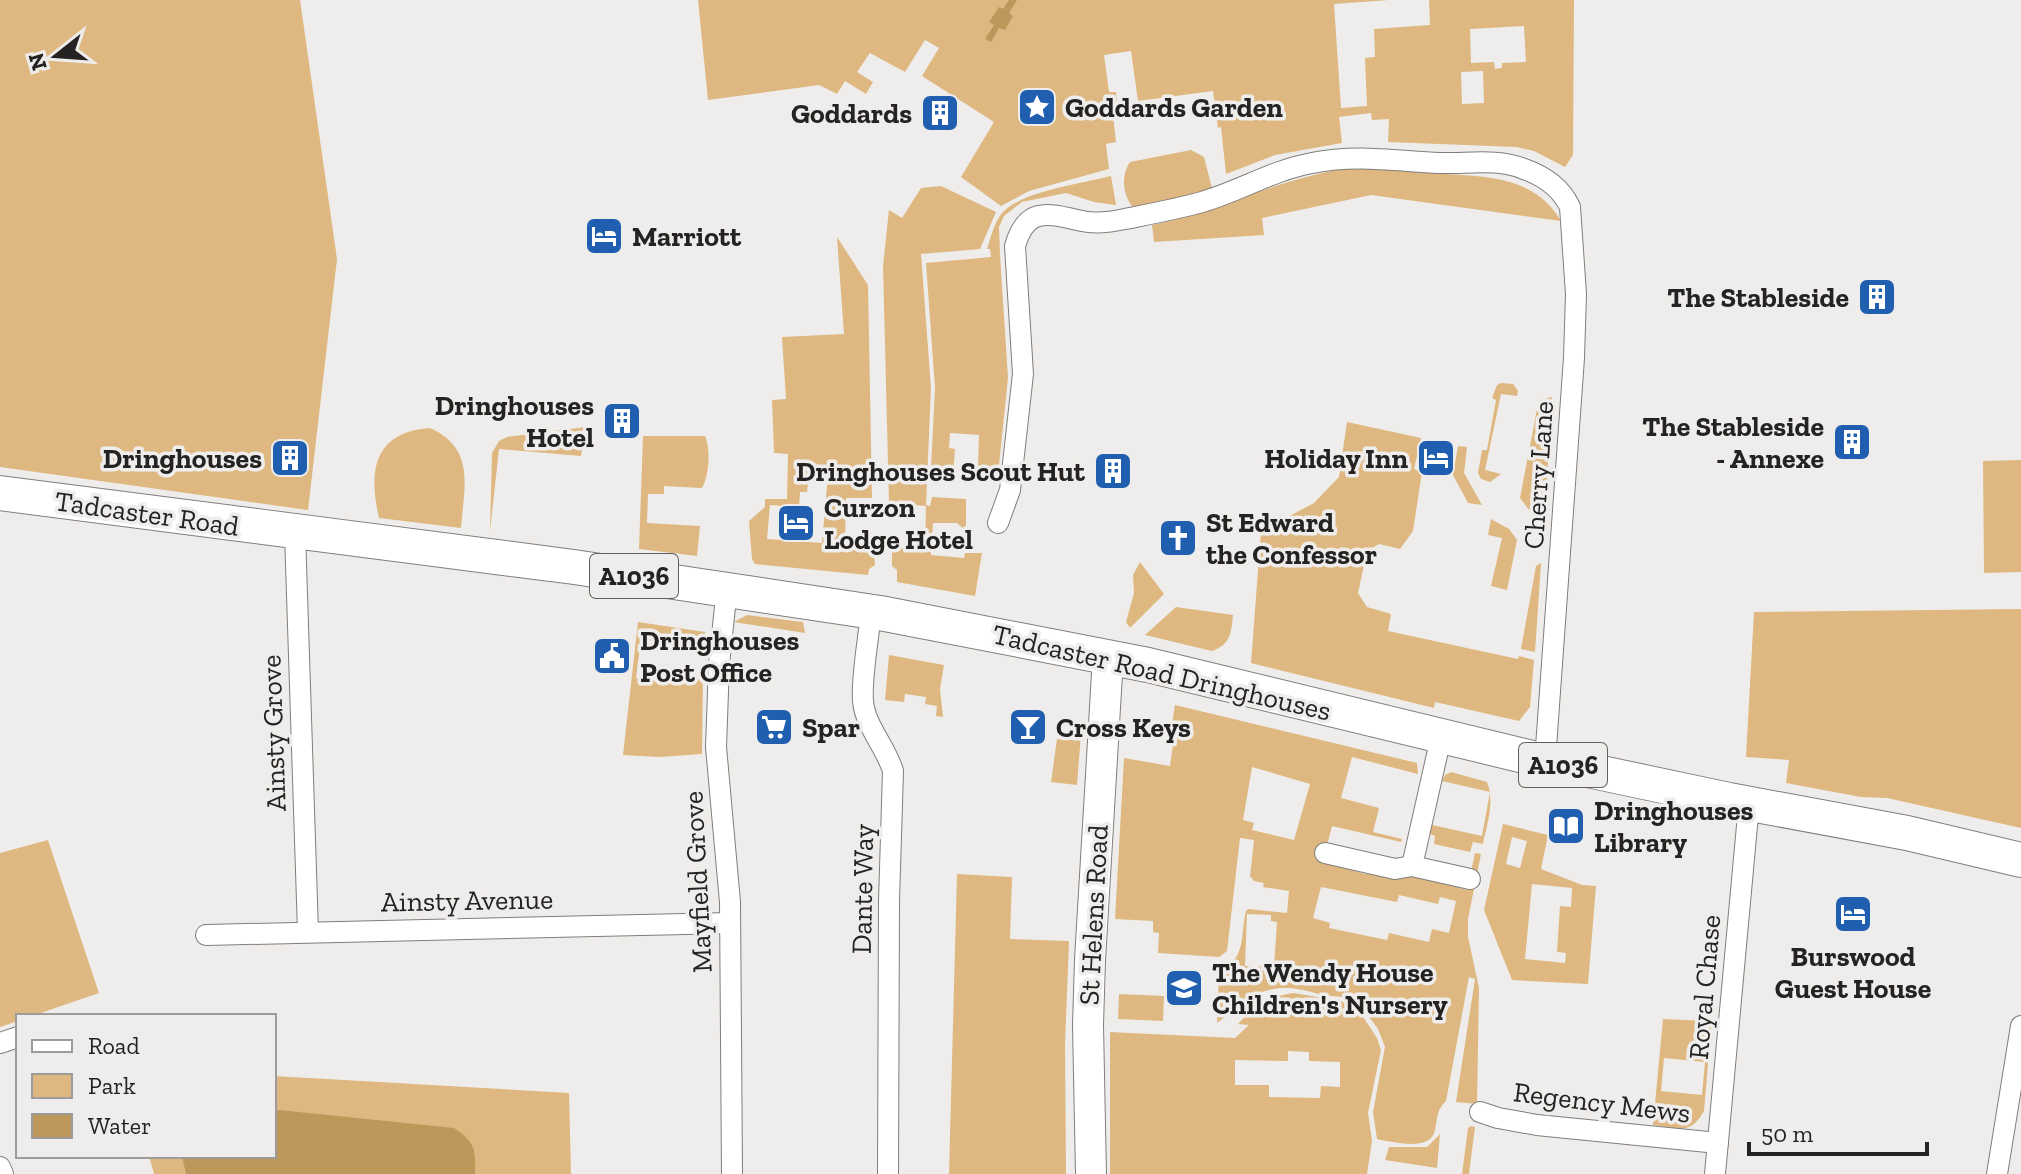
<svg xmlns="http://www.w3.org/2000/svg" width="2021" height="1174" font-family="'Zilla Slab',serif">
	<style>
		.green { fill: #deb880; fill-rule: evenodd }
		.water { fill: #be975b }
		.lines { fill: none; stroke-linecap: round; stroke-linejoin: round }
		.street-casing { stroke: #807e7c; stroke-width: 22 }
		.secondary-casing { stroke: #807e7c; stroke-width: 32 }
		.primary-casing { stroke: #807e7c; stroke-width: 36 }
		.street { stroke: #fff; stroke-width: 20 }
		.secondary { stroke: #fff; stroke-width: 30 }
		.primary { stroke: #fff; stroke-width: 34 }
		.labels { text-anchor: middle; stroke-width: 7; stroke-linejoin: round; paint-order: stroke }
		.shield { fill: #efedeb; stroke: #61605e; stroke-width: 2 }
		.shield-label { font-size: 26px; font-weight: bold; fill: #242322 }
		.poi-label { font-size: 28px; font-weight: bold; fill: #242322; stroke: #efedeb; text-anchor: start }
		.street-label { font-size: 28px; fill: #242322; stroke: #efedeb }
	</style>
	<rect width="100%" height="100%" fill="#efedeb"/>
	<!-- green -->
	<g class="green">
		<polygon points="0,0 300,0 337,259 308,510 0,467"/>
		<path d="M698,0H1389L1334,4L1341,108L1367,106L1365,58L1375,57L1374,29L1430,25L1429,0H1574L1573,155L1565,167L1534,151L1516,147L1388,142L1389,119L1372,120L1371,113L1339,117L1342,143L1275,155L1226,174L1221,127L1218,128L1213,91L1138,101L1131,51L1104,55L1109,92H1116L1117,105L1112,106L1116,142L1106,144L1109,169L1029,191L1001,206L961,177L994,122L922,76L939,48L925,40L905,72L870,53L857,72L873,82L866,94L845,81L837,94L819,85L708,100ZM1524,26L1526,62L1502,63V68L1495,69L1494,62L1471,63L1470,29ZM1483,71L1484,103L1462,104L1461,72Z"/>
		<path d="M1191,150L1204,157L1212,188L1135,210C1123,197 1120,177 1130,162Z"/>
		<path d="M1375,166C1394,168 1413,171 1432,173C1480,177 1533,173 1561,221L1371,195L1262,218L1264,235L1154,242L1152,225C1228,209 1295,169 1375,166Z"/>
		<path d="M1111,176L1116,205L1094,202L1066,193L1022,202L1004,216L999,227L1000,255L1008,378L998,475L985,478V467L978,466L979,435L950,433L949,448L955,449L953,476L933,475L931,468L935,388L926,263L991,257L990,249H987C991,237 994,223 1002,213C1019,192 1084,183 1111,176Z"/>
		<polygon points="941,186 996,212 980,249 921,254 931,388 926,505 930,506 932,497 966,499 966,531 957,523 933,523 931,555 964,558 965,553 982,553 975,596 897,582 897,570 892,566 892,552 897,552 900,547 925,547 926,506 889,503 883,266 889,210 902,218 921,188"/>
		<path d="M837,237L868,285L872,498H846L845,545L865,546L867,552H874L875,565L869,569L868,575L755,564L752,559L749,521L765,507V499H787L788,454L774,453L772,400L786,399L782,337L844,334ZM809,473L828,475L822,543L767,539L770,505L799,507L800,492H807Z"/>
		<polygon points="1501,383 1513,384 1518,391 1517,396 1501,394 1485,470 1501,474 1490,482 1481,479 1478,473 1482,450 1487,450 1496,400 1492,398 1497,385"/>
		<polygon points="1552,397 1544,525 1538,522 1520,498 1538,404 1541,400"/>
		<polygon points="1347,422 1421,438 1414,469 1422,472 1413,531 1400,549 1379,544 1367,551 1358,593 1367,607 1391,614 1388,631 1518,659 1519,656 1534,660 1530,707 1519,721 1435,702 1434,708 1251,663 1261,531 1314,503 1339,477"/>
		<polygon points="586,427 581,456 499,449 490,532 492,453 499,441 507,437"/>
		<path d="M430,428C476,449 464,486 461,528L379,518C368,470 374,432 430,428Z"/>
		<path d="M643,436H705C711,449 709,476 702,488L664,486V494H648L647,523L700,526L697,556L639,549Z"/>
		<polygon points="1458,446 1467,447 1464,473 1482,505 1468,503 1453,475"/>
		<polygon points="2021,460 2021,572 1984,573 1983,461"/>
		<polygon points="1491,519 1509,529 1517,540 1507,590 1491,586 1502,538 1488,535"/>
		<polygon points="1140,562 1164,594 1130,628 1126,622 1134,593 1133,575"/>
		<polygon points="1541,563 1535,652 1521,649 1536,566"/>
		<path d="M1176,607L1233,615C1231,633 1231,644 1212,651L1145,635Z"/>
		<polygon points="2021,609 2021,828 1887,798 1861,797 1786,783 1789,760 1746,757 1754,612"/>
		<polygon points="747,615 803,622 805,633 734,622"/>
		<polygon points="638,622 705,632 706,654 692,653 693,646 675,644 674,651 658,649 659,642 641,640 636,678 664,682 689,680 689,676 703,677 702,754 659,757 623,755"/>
		<polygon points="889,655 944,665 940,689 943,717 936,716 937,706 925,704 926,697 905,694 904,702 885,700"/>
		<path d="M1175,705L1417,763L1418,774L1352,757L1341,798L1379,808L1373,832L1402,839L1401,842L1332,826L1323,862L1365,874H1412L1467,890L1475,853L1481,854L1468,919V937L1479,988L1477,1104L1456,1102L1475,979L1469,977L1446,1101C1436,1111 1438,1117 1435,1130C1431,1152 1393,1142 1377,1139L1373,1112L1385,1047L1378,1029L1355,998C1343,996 1329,997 1318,994C1270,979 1254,993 1217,1023L1219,970C1247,961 1240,933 1246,911L1248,909L1287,913L1289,891L1263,887L1264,883L1254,881L1250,876L1254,840L1240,838L1227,951L1219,957L1158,953L1159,933L1153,932V921L1115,919L1124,758L1170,766L1174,737L1170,736ZM1252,767L1310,784L1294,840L1252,830L1254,823L1243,820ZM1321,887L1397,902L1399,895L1438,904L1440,897L1456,901L1449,933L1432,929L1429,942L1389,933L1387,940L1329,928L1330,923L1313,918ZM1247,914L1271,915V921L1277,922L1274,967L1245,966Z"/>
		<polygon points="1074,729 1081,734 1077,785 1051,782 1057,739 1072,740"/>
		<path d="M1451,772L1487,782C1495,802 1487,824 1483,844L1473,842L1470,852L1434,844L1435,836L1430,834L1432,825L1482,836L1490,792L1442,781L1445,775Z"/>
		<path d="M1503,824L1548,835L1541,869L1582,885L1596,886L1588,984L1512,980L1484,910ZM1512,837L1527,841L1520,868L1506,864ZM1532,884L1572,888L1571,907L1560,906L1557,952L1566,953L1565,963L1525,959Z"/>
		<polygon points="48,840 99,993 32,1016 18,1016 18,1021 0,1027 0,853"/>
		<polygon points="957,874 1012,877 1010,939 1069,941 1065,1044 1066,1174 949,1174"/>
		<path d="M1294,993L1351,1003L1356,1006L1377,1038L1381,1050L1368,1113L1372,1141L1367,1174H1110V1032L1235,1038L1249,1025L1238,1024C1255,1006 1269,996 1294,993ZM1288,1051L1309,1052V1061L1340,1062V1087L1321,1086L1320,1098L1269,1097V1085H1235V1060L1288,1061Z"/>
		<polygon points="1119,994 1164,996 1163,1021 1118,1019"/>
		<path d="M1712,1018L1704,1111C1690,1136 1678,1128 1653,1125L1663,1019L1708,1021ZM1664,1058L1705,1062L1702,1095L1661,1091Z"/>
		<polygon points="274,1076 569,1093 571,1174 154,1174 149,1156 274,1156"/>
		<polygon points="1471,1126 1475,1127 1469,1174 1462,1174 1468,1128"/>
		<polygon points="1440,1134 1437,1168 1385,1160 1389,1147 1427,1147"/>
	</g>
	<!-- water -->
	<g class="water">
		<polygon points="1009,0 1017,0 1009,13 1013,16 1005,30 999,28 991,42 985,39 994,25 989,22 999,7 1003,9"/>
		<path d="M279,1110L454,1128C475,1142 476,1149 475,1174H186L182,1156H274V1111Z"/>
	</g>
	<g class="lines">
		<defs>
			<g id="street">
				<path d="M998,523L1010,490L1023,374L1015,246C1027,205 1049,214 1082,221C1096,224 1111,222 1125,219C1150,214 1177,209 1202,202C1240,191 1273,170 1312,163C1355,154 1396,161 1439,163C1467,164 1498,158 1524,169C1544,176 1561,188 1570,207L1576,294L1574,358L1545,761"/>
				<polyline points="295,533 308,932"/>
				<polyline points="727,588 719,664 716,747 730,902 732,1174"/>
				<path d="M871,612C869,636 861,678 863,701C865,726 886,747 893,771L889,901L888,1174"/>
				<polyline points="1325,853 1395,869 1412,866 1470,879"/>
				<polyline points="1412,866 1441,737"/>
				<polyline points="206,935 730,923"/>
				<polyline points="0,1043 18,1037"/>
				<polyline points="1480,1112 1498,1118 1537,1125 1718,1143"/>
				<polyline points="0,1167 3,1174"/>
				<polyline points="1715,1174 1749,804"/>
				<polyline points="1997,1174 2021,1026"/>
			</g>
			<polyline id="secondary" points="1091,1174 1088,1025 1090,960 1108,657"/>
			<polyline id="primary" points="0,493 574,567 880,613 1148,665 1545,761 1729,800 1907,833 2021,860"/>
		</defs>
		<!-- street casing -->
		<use href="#street" class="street-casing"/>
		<!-- secondary casing -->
		<use href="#secondary" class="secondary-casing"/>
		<!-- primary casing -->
		<use href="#primary" class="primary-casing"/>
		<!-- street -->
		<use href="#street" class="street"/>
		<!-- secondary -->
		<use href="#secondary" class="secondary"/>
		<!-- primary -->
		<use href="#primary" class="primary"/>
	</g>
	<!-- icons -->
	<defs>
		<symbol id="sight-square" viewBox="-11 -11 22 22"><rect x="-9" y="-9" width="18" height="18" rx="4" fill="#205eaf" stroke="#efedeb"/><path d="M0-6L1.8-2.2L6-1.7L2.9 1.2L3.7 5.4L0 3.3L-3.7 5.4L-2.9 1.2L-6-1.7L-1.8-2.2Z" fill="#fff"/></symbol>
		<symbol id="building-square" viewBox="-11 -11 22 22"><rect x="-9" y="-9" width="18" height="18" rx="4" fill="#205eaf" stroke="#efedeb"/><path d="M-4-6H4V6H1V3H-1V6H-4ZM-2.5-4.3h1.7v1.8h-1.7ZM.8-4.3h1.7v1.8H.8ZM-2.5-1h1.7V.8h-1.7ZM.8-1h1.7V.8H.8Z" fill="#fff"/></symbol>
		<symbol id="hotel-square" viewBox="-11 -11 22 22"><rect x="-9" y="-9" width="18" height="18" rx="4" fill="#205eaf" stroke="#efedeb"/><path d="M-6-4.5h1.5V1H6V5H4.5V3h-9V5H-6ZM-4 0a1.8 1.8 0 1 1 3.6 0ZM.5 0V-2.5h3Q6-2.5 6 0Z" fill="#fff"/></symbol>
		<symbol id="church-square" viewBox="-11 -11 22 22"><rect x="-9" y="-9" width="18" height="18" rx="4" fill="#205eaf" stroke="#efedeb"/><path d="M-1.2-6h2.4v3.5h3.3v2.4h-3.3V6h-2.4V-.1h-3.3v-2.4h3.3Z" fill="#fff"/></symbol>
		<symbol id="civic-square" viewBox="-11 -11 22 22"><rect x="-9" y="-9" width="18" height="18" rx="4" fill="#205eaf" stroke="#efedeb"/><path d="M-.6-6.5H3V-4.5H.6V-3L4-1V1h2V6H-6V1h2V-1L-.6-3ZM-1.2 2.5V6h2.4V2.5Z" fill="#fff"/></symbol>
		<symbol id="supermarket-square" viewBox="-11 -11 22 22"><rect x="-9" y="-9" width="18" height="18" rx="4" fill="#205eaf" stroke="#efedeb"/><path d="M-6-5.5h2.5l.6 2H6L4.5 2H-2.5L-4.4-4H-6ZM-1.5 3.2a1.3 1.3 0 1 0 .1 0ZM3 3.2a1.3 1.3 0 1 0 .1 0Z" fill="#fff"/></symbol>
		<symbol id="bar-square" viewBox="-11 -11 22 22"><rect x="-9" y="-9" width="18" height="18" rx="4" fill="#205eaf" stroke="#efedeb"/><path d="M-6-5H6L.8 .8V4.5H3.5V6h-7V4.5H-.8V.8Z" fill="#fff"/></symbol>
		<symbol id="library-square" viewBox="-11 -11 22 22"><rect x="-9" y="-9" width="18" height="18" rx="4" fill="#205eaf" stroke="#efedeb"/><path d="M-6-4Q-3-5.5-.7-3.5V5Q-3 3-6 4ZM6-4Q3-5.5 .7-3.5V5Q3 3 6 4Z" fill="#fff"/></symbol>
		<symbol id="school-square" viewBox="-11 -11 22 22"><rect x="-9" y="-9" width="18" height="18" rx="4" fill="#205eaf" stroke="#efedeb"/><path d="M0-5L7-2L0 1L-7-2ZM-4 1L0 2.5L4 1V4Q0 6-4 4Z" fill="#fff"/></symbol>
	</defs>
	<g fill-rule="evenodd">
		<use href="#sight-square" x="1015" y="85" width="44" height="44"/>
		<use href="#building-square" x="918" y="91" width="44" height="44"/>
		<use href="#hotel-square" x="582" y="214" width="44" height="44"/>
		<use href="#building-square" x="1855" y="275" width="44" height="44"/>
		<use href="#building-square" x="600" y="399" width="44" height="44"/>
		<use href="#building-square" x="1830" y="420" width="44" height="44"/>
		<use href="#building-square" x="268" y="436" width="44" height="44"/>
		<use href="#hotel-square" x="1414" y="436" width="44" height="44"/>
		<use href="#building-square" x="1091" y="449" width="44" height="44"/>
		<use href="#hotel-square" x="774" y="501" width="44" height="44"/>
		<use href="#church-square" x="1156" y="516" width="44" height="44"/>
		<use href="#civic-square" x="590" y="634" width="44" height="44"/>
		<use href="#supermarket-square" x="752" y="705" width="44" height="44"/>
		<use href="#bar-square" x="1006" y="705" width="44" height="44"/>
		<use href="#library-square" x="1544" y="804" width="44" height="44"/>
		<use href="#hotel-square" x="1831" y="892" width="44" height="44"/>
		<use href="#school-square" x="1162" y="966" width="44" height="44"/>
	</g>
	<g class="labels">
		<!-- shield labels -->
		<g class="shield">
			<rect x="590" y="554" width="88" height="44" rx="6"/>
			<rect x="1519" y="743" width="88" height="44" rx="6"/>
		</g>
		<g class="shield-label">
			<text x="634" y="585">A1036</text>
			<text x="1563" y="774">A1036</text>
		</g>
		<!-- poi labels -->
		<g class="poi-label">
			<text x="1065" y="117">Goddards Garden</text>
			<text x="912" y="123" text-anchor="end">Goddards</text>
			<text x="632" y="246">Marriott</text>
			<text x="1849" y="307" text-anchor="end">The Stableside</text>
			<text x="594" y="415" text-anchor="end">Dringhouses<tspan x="594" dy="32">Hotel</tspan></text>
			<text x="1824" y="436" text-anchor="end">The Stableside<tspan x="1824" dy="32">- Annexe</tspan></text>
			<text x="262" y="468" text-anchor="end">Dringhouses</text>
			<text x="1408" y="468" text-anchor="end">Holiday Inn</text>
			<text x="1085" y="481" text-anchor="end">Dringhouses Scout Hut</text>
			<text x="824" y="517">Curzon<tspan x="824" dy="32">Lodge Hotel</tspan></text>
			<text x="1206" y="532">St Edward<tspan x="1206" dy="32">the Confessor</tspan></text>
			<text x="640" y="650">Dringhouses<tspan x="640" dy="32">Post Office</tspan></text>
			<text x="802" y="737">Spar</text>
			<text x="1056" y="737">Cross Keys</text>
			<text x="1594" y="820">Dringhouses<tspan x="1594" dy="32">Library</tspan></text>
			<text x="1853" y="966" text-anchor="middle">Burswood<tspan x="1853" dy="32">Guest House</tspan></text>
			<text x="1212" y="982">The Wendy House<tspan x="1212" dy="32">Children's Nursery</tspan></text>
		</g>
		<!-- street labels -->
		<g class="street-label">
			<text transform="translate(1538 475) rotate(-86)" y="10">Cherry Lane</text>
			<text transform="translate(147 513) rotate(8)" y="10">Tadcaster Road</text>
			<text transform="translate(1162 672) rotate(13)" y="10">Tadcaster Road Dringhouses</text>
			<text transform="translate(273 733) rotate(-92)" y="10">Ainsty Grove</text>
			<text transform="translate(697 882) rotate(-93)" y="10">Mayfield Grove</text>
			<text transform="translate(862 889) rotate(-89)" y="10">Dante Way</text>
			<text transform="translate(467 900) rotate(-1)" y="10">Ainsty Avenue</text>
			<text transform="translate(1093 915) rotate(-87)" y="10">St Helens Road</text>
			<text transform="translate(1704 987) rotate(-85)" y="10">Royal Chase</text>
			<text transform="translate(1602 1102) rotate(7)" y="10">Regency Mews</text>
		</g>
	</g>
	<!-- legend -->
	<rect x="16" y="1014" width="260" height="144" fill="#efedeb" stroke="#9e9c9b" stroke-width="2"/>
	<rect x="32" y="1040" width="40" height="12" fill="#ffffff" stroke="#9e9c9b" stroke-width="2"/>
	<text x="88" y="1054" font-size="24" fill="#242322">Road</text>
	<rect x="32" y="1074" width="40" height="24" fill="#deb880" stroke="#9e9c9b" stroke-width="2"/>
	<text x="88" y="1094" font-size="24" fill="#242322">Park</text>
	<rect x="32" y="1114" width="40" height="24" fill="#be975b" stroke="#9e9c9b" stroke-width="2"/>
	<text x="88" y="1134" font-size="24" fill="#242322">Water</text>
	<!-- north arrow -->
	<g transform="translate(56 56) rotate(253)" stroke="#efedeb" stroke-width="6" paint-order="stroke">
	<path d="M0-6L14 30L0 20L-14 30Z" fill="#242322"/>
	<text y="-12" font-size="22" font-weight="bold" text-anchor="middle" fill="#242322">N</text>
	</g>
	<!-- scale -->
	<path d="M1749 1142v12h178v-12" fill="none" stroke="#242322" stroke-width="4"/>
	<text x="1761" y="1142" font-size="24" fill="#242322" stroke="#efedeb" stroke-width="6" paint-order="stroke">50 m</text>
</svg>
